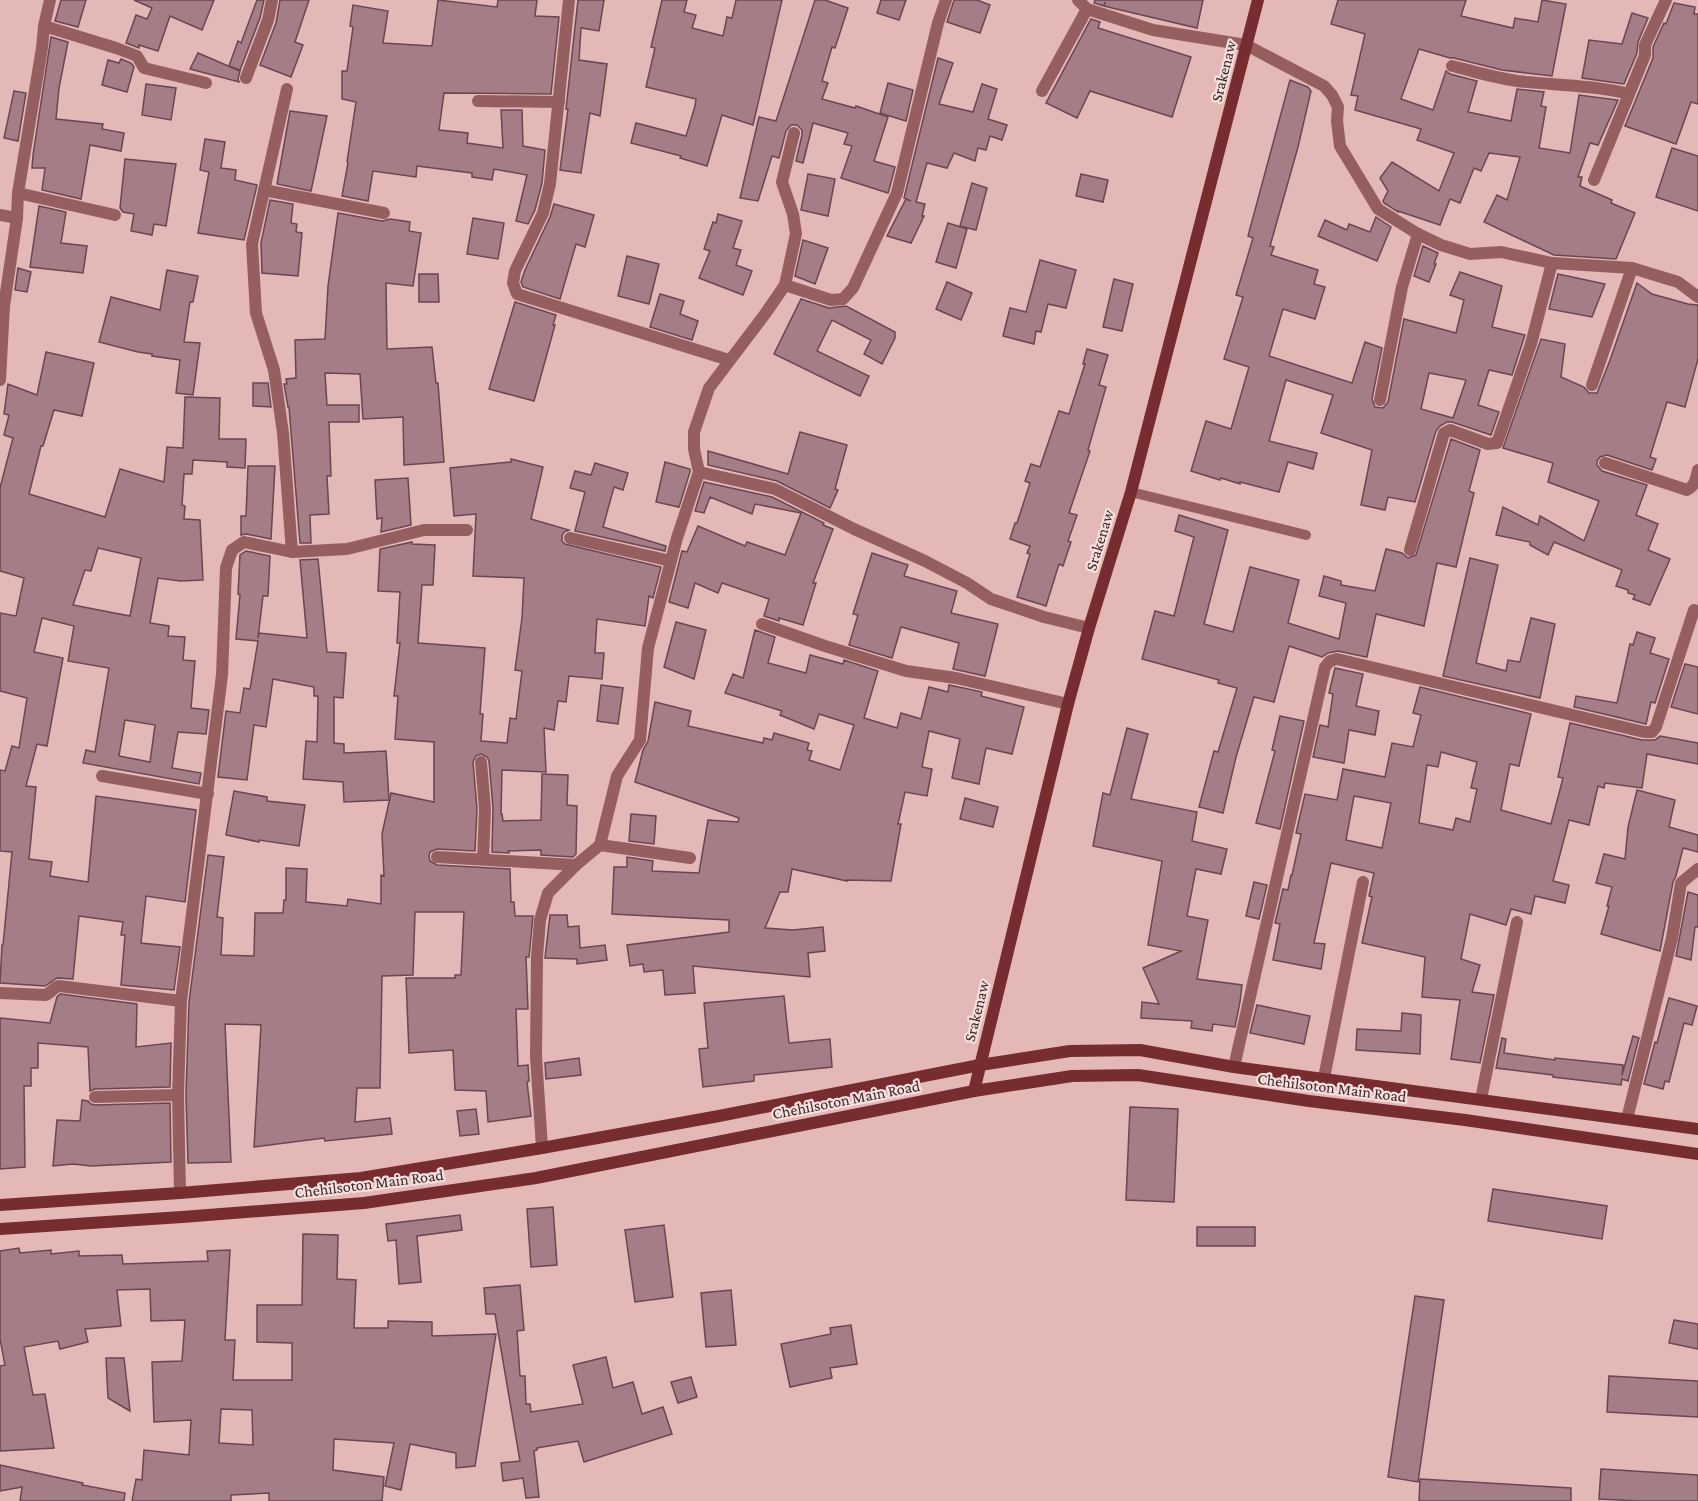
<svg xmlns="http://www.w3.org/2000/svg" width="1698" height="1501" font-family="'Crimson Pro',serif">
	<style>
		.building { fill: #a47d87; stroke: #6a4651; stroke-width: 1.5; fill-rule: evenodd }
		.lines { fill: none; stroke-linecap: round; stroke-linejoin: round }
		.lane { stroke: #945f5e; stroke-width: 10 }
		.street { stroke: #945f5e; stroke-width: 12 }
		.secondary { stroke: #772c2f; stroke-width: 12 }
		.labels { text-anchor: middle; stroke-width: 4.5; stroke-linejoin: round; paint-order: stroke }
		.street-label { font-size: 16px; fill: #382726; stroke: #f6dedd }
	</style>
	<rect width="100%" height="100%" fill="#e4b8b6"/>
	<!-- building -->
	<g class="building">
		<polygon points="61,0 86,0 78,27 55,21"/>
		<polygon points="134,0 214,0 202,30 170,16 158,51 139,45 139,48 126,43 136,15 147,19 152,8"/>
		<polygon points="257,0 264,0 260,18 240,70 229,66 238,41 241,43"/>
		<polygon points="280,0 309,0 295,42 303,45 291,77 260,65 276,23"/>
		<polygon points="438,0 497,7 498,0 537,0 535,16 559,17 551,94 444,93 439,130 468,133 467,143 503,148 501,110 522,110 523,146 545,150 542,183 535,210 528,224 516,221 527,175 494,169 492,180 472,177 472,173 417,166 416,177 373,171 368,201 342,196 348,163 347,162 356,102 342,99 342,71 347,71 353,27 350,26 353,5 388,11 383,43 432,46"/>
		<polygon points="578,0 604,0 599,31 581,28 579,60 607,64 600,116 590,113 581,173 560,170 568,109 566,109"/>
		<polygon points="662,0 687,0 684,12 696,15 692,28 723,36 727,17 732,18 736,0 782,0 753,125 722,115 707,166 680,158 681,156 631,143 636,123 686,136 695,106 696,99 646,87 655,48 651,47"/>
		<polygon points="815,0 825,0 848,8 835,48 832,47 822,81 828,83 822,99 855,108 856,106 888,117 874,161 895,167 889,190 888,193 841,178 852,146 844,144 848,133 813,123 803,163 796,161 802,135 802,130 797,125 791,125 786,131 779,158 772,156 758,201 740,198 759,117 776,121"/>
		<polygon points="881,0 906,0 899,20 877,13"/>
		<polygon points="954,0 977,0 990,5 980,33 947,22"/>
		<polygon points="1095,0 1203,0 1197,28 1112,8 1104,6 1105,2 1104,6 1094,3"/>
		<polygon points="1338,0 1466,0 1461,16 1513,28 1515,18 1538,22 1542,0 1566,4 1552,76 1502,70 1454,58 1450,58 1419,49 1401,99 1433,110 1446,71 1450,74 1477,81 1468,112 1511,121 1517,89 1544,92 1541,106 1546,107 1539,148 1570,153 1579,95 1618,100 1598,145 1590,143 1578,177 1582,177 1580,186 1612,200 1611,203 1635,213 1616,259 1554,255 1484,222 1497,195 1507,200 1520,157 1489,153 1481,171 1474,168 1460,203 1450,199 1440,225 1398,211 1398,212 1384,203 1383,201 1388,191 1380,178 1392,162 1439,191 1454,153 1417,140 1421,129 1355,110 1358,96 1351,95 1365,34 1331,24"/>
		<polygon points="1674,3 1695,7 1694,14 1698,14 1698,104 1691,102 1676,144 1625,126 1653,58 1653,47 1664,23 1666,24"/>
		<polygon points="1632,13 1648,18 1638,42 1637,53 1624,84 1582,78 1589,40 1622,44"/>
		<polygon points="1091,19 1100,22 1098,28 1191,57 1172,117 1090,91 1077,118 1046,103"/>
		<polygon points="51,37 68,42 59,88 56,119 103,124 102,129 124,133 121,151 90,145 81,199 42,190 45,168 32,168 33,155"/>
		<polygon points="198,53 240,71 238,79 239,82 190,69"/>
		<polygon points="938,58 953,63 939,104 973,112 982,84 997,89 988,119 1007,125 1002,140 990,136 986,150 978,148 975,161 954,153 947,168 927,163 916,202 925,204 922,216 924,216 911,243 887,236 906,199 911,201 904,198"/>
		<polygon points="121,59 131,63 134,67 127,92 102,85 108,60 119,63"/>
		<path d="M1290,80L1308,87L1311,91L1298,147L1270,246L1274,247L1271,255L1318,270L1314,284L1325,287L1315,319L1283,309L1269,356L1352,383L1365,342L1382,348L1372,399L1375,407L1383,408L1388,402L1404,319L1456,333L1464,300L1450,295L1460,272L1502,286L1492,327L1525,335L1512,375L1489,370L1478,405L1499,412L1491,435L1452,422H1447L1440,426L1436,431L1415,502L1388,497L1385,510L1361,505L1372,450L1321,433L1333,395L1286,380L1269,441L1317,453L1313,469L1288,462L1279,492L1240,482V484L1221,478L1220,480L1191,471L1206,421L1231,429L1249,367L1224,359L1243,297L1236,295L1253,238L1248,236ZM1429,373L1466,380L1453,418L1421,409Z"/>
		<polygon points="888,83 913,90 906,121 880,113"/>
		<polygon points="146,84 176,88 171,120 142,115"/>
		<polygon points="14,91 26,93 18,141 4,138"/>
		<polygon points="290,111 327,116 311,191 277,184"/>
		<polygon points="205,139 225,142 221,168 236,170 235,180 257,185 244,240 198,233 209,172 200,170"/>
		<polygon points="1672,148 1698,156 1698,211 1656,197"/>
		<polygon points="125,159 176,164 166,226 154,224 152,235 131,231 134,214 123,212 120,208"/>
		<polygon points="808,174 835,179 828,216 801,210"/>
		<polygon points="1081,174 1108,180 1103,202 1076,196"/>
		<polygon points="972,183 987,188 976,230 960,226"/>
		<polygon points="270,200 293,204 291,223 297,224 296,232 302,233 298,276 262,273 261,243"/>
		<polygon points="554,204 594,215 585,247 576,244 560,299 523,287 521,282 525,270 550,217"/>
		<polygon points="39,206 66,212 61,243 87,246 83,273 30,267"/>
		<polygon points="338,213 382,221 390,219 410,222 409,231 421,233 413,286 386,283 387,349 432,347 436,383 438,383 444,462 404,465 403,417 363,419 360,374 325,373 327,405 359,405 359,422 329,422 331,476 327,476 329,514 310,515 311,543 300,543 289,407 288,407 284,384 287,384 286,379 296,378 295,340 325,339 328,286"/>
		<polygon points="718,214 742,221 733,248 741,250 736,265 752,271 743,295 699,278 710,251 704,249 713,222 716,223"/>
		<polygon points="1376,217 1391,227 1377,261 1318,236 1325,220 1347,230 1349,224 1370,232"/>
		<polygon points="473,218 504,223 498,259 467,254"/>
		<polygon points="948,223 967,229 956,268 936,262"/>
		<polygon points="803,240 828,248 815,284 795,276"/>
		<polygon points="1423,246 1438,253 1434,264 1436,264 1429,282 1414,276"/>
		<polygon points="627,256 659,264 649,304 618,296"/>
		<polygon points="1040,260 1076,270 1066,308 1048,304 1041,332 1036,331 1034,344 1003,336 1010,308 1026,312"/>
		<polygon points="18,268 31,272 27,292 15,290"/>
		<polygon points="167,270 198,276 193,302 190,302 184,342 200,343 193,395 176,393 180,360 152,356 152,354 138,352 99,342 111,297 160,310"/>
		<polygon points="419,274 438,274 439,302 419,302"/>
		<polygon points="1558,274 1605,284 1592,317 1549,309"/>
		<polygon points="1114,279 1133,284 1122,331 1103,327"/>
		<polygon points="947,282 972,293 961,320 936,309"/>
		<polygon points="1637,283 1652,294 1688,304 1698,305 1698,359 1685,407 1667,402 1650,457 1656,459 1652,470 1607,455 1600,457 1597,461 1597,465 1602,471 1647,485 1636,515 1658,524 1648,550 1670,559 1650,605 1633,599 1635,595 1628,593 1628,590 1616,586 1622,570 1554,542 1548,555 1530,545 1530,542 1496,535 1503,507 1538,525 1540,516 1584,541 1599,501 1548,482 1553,463 1503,448 1541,339 1565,344 1561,377 1584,387 1589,393 1597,393 1610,360"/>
		<polygon points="660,294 684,301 680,314 698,321 692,340 650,327"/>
		<polygon points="801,299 829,308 846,306 895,332 895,338 882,364 864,354 871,340 832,320 817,351 869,376 860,396 774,354"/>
		<polygon points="515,302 556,315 553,325 555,325 534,401 489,389"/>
		<polygon points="1087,349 1108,355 1099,385 1106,387 1088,450 1090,451 1069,513 1077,515 1068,541 1071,542 1063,566 1059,564 1046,606 1017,597 1030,554 1027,553 1030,546 1010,539 1015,523 1017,523 1030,483 1025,481 1031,464 1040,467 1059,411 1069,414 1085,364 1083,364"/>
		<path d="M46,352L94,363L82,416L54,410L43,446H41L29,494L105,517L120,469L164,482L167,447L183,448L185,397L220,398L219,439H246L245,468L227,467V462L193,460L192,474H184L182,505L185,506L184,519L200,520L203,580L180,581L158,578L150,623L169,626L168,636L185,637L183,660L195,661L191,708L209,710L206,734L178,732L172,768L201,773L199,784L83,763L86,750L95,752L109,668L68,661L74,626L42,618L34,652L63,658L47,746L37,744L26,786L36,787L29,859L52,862L50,876L88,882L96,796L196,810L185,902L146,896L141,943L180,947L174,990L121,985L125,935H121L123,922L79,916L73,979L57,978L45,986L0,983L2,945H3L12,852L0,851V770L5,771L12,746L19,748L27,698L0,691V613L16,616L24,578L0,571V488L13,438L4,435L9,415L4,414L8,384L37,395ZM98,548L141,558L130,616L73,605L85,570L91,571ZM125,720L155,725L150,762L119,756Z"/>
		<polygon points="253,383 268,383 271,407 253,406"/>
		<polygon points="800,432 847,445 835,489 838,490 830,508 777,481 708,465 708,451 788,474"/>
		<polygon points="1451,439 1480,450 1469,491 1474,493 1456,567 1437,563 1424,626 1376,614 1367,657 1366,657 1338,651 1328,653 1322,657 1289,646 1274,702 1254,697 1236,757 1223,813 1199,807 1214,751 1218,752 1237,688 1218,683 1219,680 1142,659 1155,611 1174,616 1194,537 1175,531 1179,515 1228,530 1204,624 1233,632 1250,567 1299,580 1288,623 1339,639 1346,603 1319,596 1324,576 1341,581 1341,585 1375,591 1386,549 1402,553 1408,558 1416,555"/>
		<polygon points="511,459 543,467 531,519 569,530 564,532 562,536 562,541 565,544 661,567 653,598 649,596 645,626 597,619 595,653 604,653 602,679 569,676 566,702 558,701 554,730 544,728 546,772 502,770 501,814 502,814 503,821 541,820 542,774 568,775 567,805 577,806 576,854 573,857 541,855 541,850 508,851 509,853 492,852 493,808 489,761 487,757 481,754 476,756 473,762 477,809 475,851 437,849 430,852 429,856 430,861 437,865 510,869 511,902 514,902 515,916 533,916 529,957 526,957 528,1009 516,1009 518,1066 528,1065 529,1081 527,1082 531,1116 488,1122 486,1091 455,1090 453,1050 409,1053 406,978 455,978 455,975 461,975 464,912 415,912 413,975 382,976 380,1088 357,1088 355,1122 390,1118 392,1134 325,1141 324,1138 254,1147 261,1025 225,1024 231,1162 188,1163 186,1095 189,1002 208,855 224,857 217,917 223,918 221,955 254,956 255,913 283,913 284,900 286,900 286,868 307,869 306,902 347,906 348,899 381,904 381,875 384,876 382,834 391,793 434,802 434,742 395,739 398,696 394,696 400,643 397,643 400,592 378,591 380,549 412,542 412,544 435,545 433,585 422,585 418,643 485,648 480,714 483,714 481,741 507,743 510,718 516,719 522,671 515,670 522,618 524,578 473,576 476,514 454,516 450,468 511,462"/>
		<polygon points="665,462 690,469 690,472 679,507 656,502"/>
		<polygon points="595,463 628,473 623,490 614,487 603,527 666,546 665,551 575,531 585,492 570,488 575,471 591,475"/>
		<polygon points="248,466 275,466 271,539 246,534 241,535 241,516 246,516"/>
		<polygon points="408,478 411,525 381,532 382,518 377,519 375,480"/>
		<polygon points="704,482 772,497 824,523 823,525 833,529 813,583 816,583 803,625 779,618 779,621 764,616 769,599 722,583 718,593 695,583 688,608 669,602 682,551 687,552 698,526 745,546 747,542 785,555 801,513 755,504 752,514 710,497 704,513 695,511"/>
		<polygon points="246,551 270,556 268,596 263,596 258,638 259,633 307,638 300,560 318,559 327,652 346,653 343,698 334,697 334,743 344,744 344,753 386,751 389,800 344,802 343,782 303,779 306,741 317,742 318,696 314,696 314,687 273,679 266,727 254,725 247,780 218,777 226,711 240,713 244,688 250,689 258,641 236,639 240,595 238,594 240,555"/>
		<polygon points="872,553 908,565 904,576 957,591 951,613 998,624 985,676 953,669 959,643 901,627 892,658 849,645 858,615 853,614"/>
		<polygon points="1470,558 1498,565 1476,663 1506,671 1508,660 1520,662 1531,618 1555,624 1540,698 1443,676"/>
		<polygon points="676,622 706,630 694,679 664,667"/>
		<polygon points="755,630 775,637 768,663 806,673 810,655 843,664 844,660 878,671 864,718 897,728 901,713 921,719 929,687 948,692 949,685 954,686 982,692 981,696 1024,707 1012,754 986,748 979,784 952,778 960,739 929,731 922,767 932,769 927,796 905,792 898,824 901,824 891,881 847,880 847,881 792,869 788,892 780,892 765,928 793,930 823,927 825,951 808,953 810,977 693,966 695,993 665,995 663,970 644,972 643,964 630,966 627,945 729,932 729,920 612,914 614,867 627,867 627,857 653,861 652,871 699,873 708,820 738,822 739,818 635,782 643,750 648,741 655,702 691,711 688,726 763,743 764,738 772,740 774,733 809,743 807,750 812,751 809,760 840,770 854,725 819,714 814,729 780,715 782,711 725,693 733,674 743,678"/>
		<polygon points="1637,632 1655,638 1650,653 1669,659 1655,703 1651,702 1646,724 1574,707 1576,696 1617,703 1630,644 1633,645"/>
		<polygon points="1685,664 1698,667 1698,714 1671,707"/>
		<polygon points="1335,668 1363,674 1356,706 1379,711 1375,735 1349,730 1344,763 1313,757 1320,725 1328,727 1333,694 1329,693"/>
		<polygon points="601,685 623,688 618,724 597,721"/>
		<path d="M1420,687L1531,714L1519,766L1510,764L1501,810L1551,824L1563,778L1558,777L1570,723L1642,740H1655L1660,736L1698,743V764L1647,754L1642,788L1605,783L1604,788L1598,786L1589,825L1569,820L1553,881L1569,885L1565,903L1535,896L1531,914L1511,909L1506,925L1470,914L1461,959L1480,965L1472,992L1494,995L1480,1063L1451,1059L1460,1000L1422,997L1425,957L1362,943L1372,897L1369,896L1374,873L1331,863L1314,943L1325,944L1321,969L1273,960L1280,924L1275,923L1283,889L1288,890L1291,875H1292L1301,834L1296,833L1305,794L1337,800L1343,769L1385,777L1392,743L1413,747L1421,715L1413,713ZM1441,752L1477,762L1471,788L1477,789L1470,822L1456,818L1453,830L1419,823L1427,765L1438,767ZM1354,796L1391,803L1382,848L1346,840Z"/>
		<polygon points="1280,716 1304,721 1280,829 1256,823 1275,751 1272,750"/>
		<polygon points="1127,728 1148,734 1131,799 1197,812 1192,841 1227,849 1221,874 1196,869 1187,916 1208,920 1197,979 1242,985 1240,1002 1235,1027 1213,1024 1212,1031 1191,1028 1192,1021 1141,1018 1142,1002 1159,1004 1143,968 1181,951 1148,945 1162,861 1093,846 1103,793 1110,795"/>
		<polygon points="1637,790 1675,800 1669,827 1698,835 1698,852 1683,848 1676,876 1673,882 1660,951 1601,934 1609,906 1607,906 1612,887 1596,883 1604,854 1625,859 1628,827"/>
		<polygon points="234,791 267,797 267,801 305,805 299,846 259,840 259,842 226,835"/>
		<polygon points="965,798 998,807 993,827 960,819"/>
		<polygon points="631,814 656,816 654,844 629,841"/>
		<polygon points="1254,882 1267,885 1259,919 1246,916"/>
		<polygon points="1688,892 1698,895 1698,927 1695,927 1691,960 1676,956"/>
		<polygon points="550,915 567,915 568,927 579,926 580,948 605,945 607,960 577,964 577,959 545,958"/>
		<polygon points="60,994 137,1004 136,1047 171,1043 170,1087 95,1089 90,1091 88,1047 38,1043 38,1068 31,1068 31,1086 24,1086 25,1167 0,1169 0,1018 50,1023 57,997"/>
		<polygon points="784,996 789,1043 830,1039 832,1067 754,1075 754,1081 703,1087 699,1049 708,1048 704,1003"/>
		<polygon points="1669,998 1697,1006 1692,1025 1684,1023 1669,1082 1665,1081 1663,1089 1644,1084 1655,1042 1657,1043"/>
		<polygon points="1257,1005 1310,1016 1304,1044 1250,1033"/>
		<polygon points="1402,1013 1421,1015 1420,1054 1356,1050 1357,1029 1401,1031"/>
		<polygon points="1633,1036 1639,1038 1628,1081 1622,1079 1621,1085 1553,1077 1553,1075 1496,1068 1502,1038 1506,1039 1504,1053 1555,1060 1555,1058 1623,1065 1622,1075"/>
		<polygon points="579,1058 581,1075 546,1079 545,1063"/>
		<polygon points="82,1100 88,1101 91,1104 95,1105 170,1103 171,1162 91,1166 73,1164 53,1166 57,1120 80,1121"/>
		<polygon points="1130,1107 1178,1109 1174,1202 1126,1200"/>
		<polygon points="476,1109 479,1134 460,1136 457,1111"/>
		<polygon points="1493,1189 1607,1206 1602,1239 1488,1221"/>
		<polygon points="553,1207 557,1265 531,1267 527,1209"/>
		<polygon points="460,1215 462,1230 417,1236 421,1282 399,1284 396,1240 388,1241 386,1224"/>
		<polygon points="664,1225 673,1297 635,1302 625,1230"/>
		<rect x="1197" y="1227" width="58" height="19"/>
		<path d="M303,1234L338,1235L337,1279L356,1280L354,1328H388V1321L432,1322V1336L496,1334L475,1466L456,1468V1453L410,1444L401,1490L385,1486L394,1443L334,1439L333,1470L384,1477L382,1501H269V1493L231,1495V1501H132L136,1479L142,1480L144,1450L189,1455L191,1420L154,1422L152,1362L182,1361L185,1320L151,1321L150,1289L117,1290L121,1326L85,1329L88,1342L60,1349L58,1341L24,1347L33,1395L45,1394L54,1448L0,1451V1366L5,1365L0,1339V1251L19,1248L20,1253L51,1250V1254L79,1251V1256L122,1255L123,1264L208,1261L207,1251L230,1250L225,1340H235L233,1380H292V1343L257,1342V1305H302ZM221,1409L252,1410L253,1445L219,1443Z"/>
		<polygon points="520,1285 524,1330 517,1331 520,1376 525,1376 526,1404 530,1404 531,1412 583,1404 573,1365 606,1357 613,1388 633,1382 642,1414 663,1407 672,1434 584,1462 578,1441 537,1448 537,1450 534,1451 539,1497 526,1498 523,1478 503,1481 501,1463 520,1461 495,1314 486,1314 484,1288"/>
		<polygon points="731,1290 736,1345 706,1347 701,1293"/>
		<polygon points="1415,1296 1444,1300 1418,1482 1388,1477"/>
		<polygon points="1674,1320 1698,1324 1698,1349 1669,1343"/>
		<polygon points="851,1325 857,1364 830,1368 832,1378 790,1387 781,1344 831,1334 830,1328"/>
		<polygon points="106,1358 124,1358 130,1411 108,1398"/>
		<polygon points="1609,1376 1698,1381 1698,1417 1607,1412"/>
		<polygon points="691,1377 697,1397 678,1403 671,1382"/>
		<polygon points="0,1465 83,1483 82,1485 125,1493 124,1501 20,1501 22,1487 0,1491"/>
		<polygon points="1601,1469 1698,1475 1698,1501 1638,1501 1599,1499"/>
		<polygon points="1420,1479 1571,1488 1571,1501 1419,1501"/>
	</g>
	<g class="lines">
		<!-- lane -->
		<polyline class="lane" points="1131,492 1306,535"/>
		<!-- street -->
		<g class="street">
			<polyline points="569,0 550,184 543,213 515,271 513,283 517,294 729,360"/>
			<polyline points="1078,0 1087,9 1153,30 1246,45 1324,86 1332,95 1338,107 1337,121 1340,146 1378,209 1418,234 1441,245 1470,254 1501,252 1552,263 1632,268 1678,282 1698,297"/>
			<polyline points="44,26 116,48 137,56 144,68 206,83"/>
			<path d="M1452,66C1473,71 1495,78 1517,81C1555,85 1592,85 1629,94"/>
			<polyline points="246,78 268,20 272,0"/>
			<polyline points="287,89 252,244 256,313 274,370 283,433 292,552"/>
			<polyline points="1042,91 1087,9"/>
			<polyline points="478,101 559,102"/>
			<polyline points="1594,180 1645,55 1645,45 1666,0"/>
			<polyline points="264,190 384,213"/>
			<polyline points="18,193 115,215"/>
			<polyline points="0,215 17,218"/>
			<polyline points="785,285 796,234 793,214 782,182 794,133"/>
			<polyline points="0,380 4,306 17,218 18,193 42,48 44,26 50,0"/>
			<polyline points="1592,385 1632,268"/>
			<polyline points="1380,400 1402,287 1418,234"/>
			<path d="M1605,463L1687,490C1695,486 1696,479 1698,470"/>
			<polyline points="699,472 775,489 854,529 925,561 967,583 991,599 1044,617 1089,628"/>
			<polyline points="570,538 671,561"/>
			<polyline points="1410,550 1444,433 1450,430 1488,444 1497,443 1531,344 1552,263"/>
			<polyline points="762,624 825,646 906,671 956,678 1068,704"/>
			<polyline points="481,762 485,809 483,859"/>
			<polyline points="102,776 208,794"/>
			<polyline points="600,845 690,858"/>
			<polyline points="437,857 576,865"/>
			<path d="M0,993L45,995C51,994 53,987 59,986L181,1001"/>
			<polyline points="1234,1067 1325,667 1330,661 1337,659 1644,732 1652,732 1656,727 1694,610"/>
			<polyline points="1324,1078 1363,882"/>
			<polyline points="95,1097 178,1095"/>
			<polyline points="1481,1099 1517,922"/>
			<polyline points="1627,1119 1672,938 1681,883 1698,869"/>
			<polyline points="542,1148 536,1056 537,957 540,920 548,893 576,865 600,845 617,776 640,740 648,648 677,538 699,472 694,449 694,432 709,388 765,314 785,285 831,300 843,299 853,288 897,193 938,23 946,0"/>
			<polyline points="180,1193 178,1095 181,1001 222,675 226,568 232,550 244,542 292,552 347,549 424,530 467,530"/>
		</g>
		<!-- secondary -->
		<g class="secondary">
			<polyline points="974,1091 1068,704 1089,628 1131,492 1258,0"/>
			<polyline points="0,1205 180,1193 361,1178 542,1148 719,1116 980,1065 1070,1051 1140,1050 1234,1067 1698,1129"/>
			<polyline points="0,1229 182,1217 364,1203 536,1178 974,1091 1072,1076 1138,1075 1309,1101 1465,1120 1698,1154"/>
		</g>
	</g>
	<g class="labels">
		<!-- street labels -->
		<g class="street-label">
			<text transform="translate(1223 71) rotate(-76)" y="6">Srakenaw</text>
			<text transform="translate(1099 540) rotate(-73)" y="6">Srakenaw</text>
			<text transform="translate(976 1011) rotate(-76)" y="6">Srakenaw</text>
			<text transform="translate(1332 1087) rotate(7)" y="6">Chehilsoton Main Road</text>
			<text transform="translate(846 1099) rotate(-11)" y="6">Chehilsoton Main Road</text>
			<text transform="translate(369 1183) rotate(-7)" y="6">Chehilsoton Main Road</text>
		</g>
	</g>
</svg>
